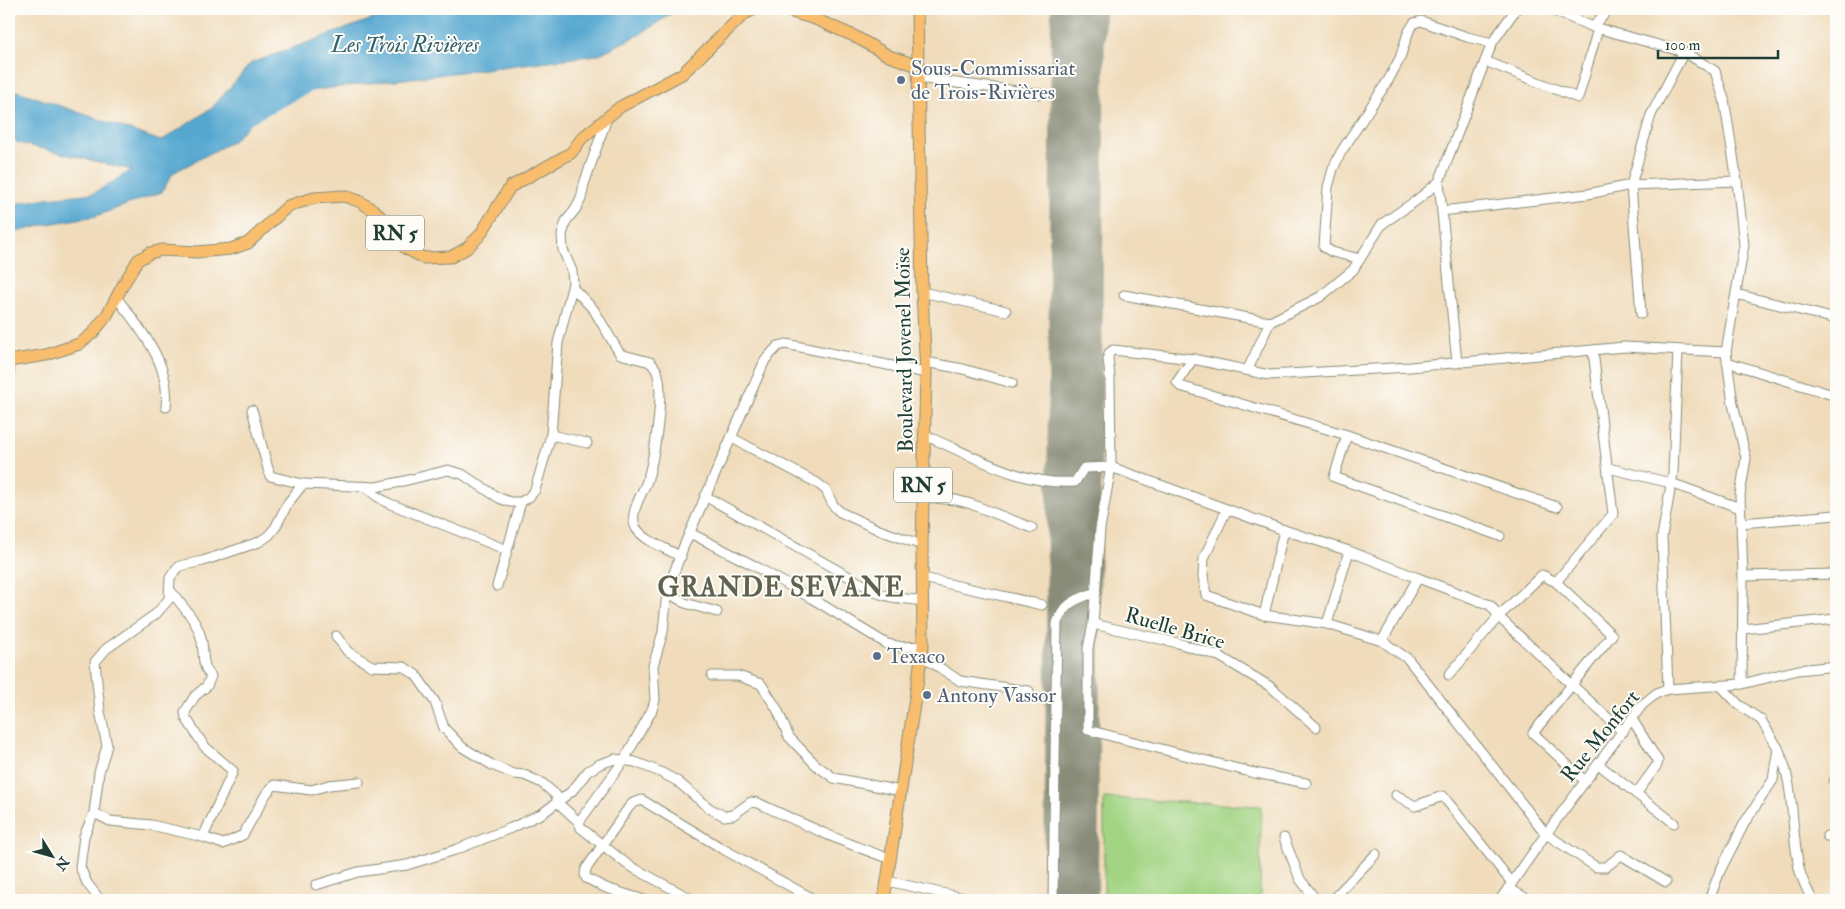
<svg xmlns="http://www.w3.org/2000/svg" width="1845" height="909" font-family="'IM FELL Double Pica',serif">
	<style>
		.green { fill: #a2d483; stroke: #60885c }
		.water { fill: #55a7d0; stroke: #3a7282 }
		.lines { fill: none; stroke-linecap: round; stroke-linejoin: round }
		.river { stroke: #55a7d0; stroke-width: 15 }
		.runway { stroke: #888c78; stroke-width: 54 }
		.minor-casing { stroke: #888c78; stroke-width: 11 }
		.major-casing { stroke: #888c78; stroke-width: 13 }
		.minor { stroke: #fff; stroke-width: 9 }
		.major { stroke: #f9be6d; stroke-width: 11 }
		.service-dot { fill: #5c6f8a; stroke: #fdfcf7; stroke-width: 2 }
		.labels { text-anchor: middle; stroke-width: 4; stroke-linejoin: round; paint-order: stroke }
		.shield { fill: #fdfcf7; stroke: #62766e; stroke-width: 1 }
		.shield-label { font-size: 20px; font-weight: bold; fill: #1f3d34 }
		.service-label { font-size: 21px; fill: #4e5e75; stroke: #fdfcf7; text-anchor: start }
		.street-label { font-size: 21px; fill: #1f3d34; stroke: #fdfcf7 }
		.water-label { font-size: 22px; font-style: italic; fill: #32626b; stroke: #fdfcf7 }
		.district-label { font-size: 26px; font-weight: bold; letter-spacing: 1px; fill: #5e624f; stroke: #fdfcf7 }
	</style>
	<rect width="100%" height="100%" fill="#fdfcf7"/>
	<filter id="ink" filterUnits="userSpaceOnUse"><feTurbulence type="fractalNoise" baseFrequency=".02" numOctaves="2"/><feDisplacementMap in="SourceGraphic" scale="10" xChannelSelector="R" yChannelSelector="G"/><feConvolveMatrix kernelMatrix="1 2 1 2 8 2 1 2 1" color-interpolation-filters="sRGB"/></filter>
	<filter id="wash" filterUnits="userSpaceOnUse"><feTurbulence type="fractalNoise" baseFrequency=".0096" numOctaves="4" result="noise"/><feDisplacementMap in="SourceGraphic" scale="20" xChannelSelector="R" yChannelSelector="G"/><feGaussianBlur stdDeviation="1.12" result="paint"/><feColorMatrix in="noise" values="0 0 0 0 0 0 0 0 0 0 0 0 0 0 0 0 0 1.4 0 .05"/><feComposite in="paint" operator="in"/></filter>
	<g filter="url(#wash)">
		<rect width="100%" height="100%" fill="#f0dcbb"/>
		<!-- green -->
		<polygon class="green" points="1104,798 1261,806 1260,900 1104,900"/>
		<!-- water -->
		<polygon class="water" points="400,9 678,9 639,35 597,55 276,95 233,141 173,173 162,192 96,216 48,224 9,234 9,205 47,198 94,193 132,170 18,143 9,136 9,88 161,141 212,108 251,63"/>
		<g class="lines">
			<!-- river -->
			<polyline class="river" points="248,116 310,84"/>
			<!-- runway -->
			<polyline class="runway" points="1071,900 1078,9"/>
		</g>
	</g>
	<g filter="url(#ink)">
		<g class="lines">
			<defs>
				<g id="minor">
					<polyline points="1549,9 1593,27 1684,52 1715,71 1724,99 1737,181 1744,245 1726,352 1733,404 1746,458 1740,495 1743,576 1742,684"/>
					<polyline points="1593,27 1609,9"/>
					<polyline points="1684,52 1651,115 1631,185 1737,181"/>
					<polyline points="1485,61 1578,98 1598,29"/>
					<polyline points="918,78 1041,94"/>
					<polyline points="1439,182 1457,363"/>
					<polyline points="1442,211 1588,194 1631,185 1641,314"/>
					<polyline points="1360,259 1332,252 1324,247 1328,187 1333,169 1341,152 1389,79 1400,58 1408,33 1414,23 1421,21 1467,37 1492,43"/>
					<path d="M573,288L594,310L620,354L650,362C654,366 657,370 658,375C664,396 654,460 647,481C642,495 628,514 636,528C644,541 668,549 681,557"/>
					<polyline points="922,292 1006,311"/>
					<polyline points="1736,294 1836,319"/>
					<polyline points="1124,295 1270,322 1320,297 1353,270 1382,224 1417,200 1439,182 1492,43 1516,9"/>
					<path d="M116,297C141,330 171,363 166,407"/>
					<polyline points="1193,359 1177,382 1180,386 1347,435 1557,507"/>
					<polyline points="925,362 963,369 1012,383"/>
					<polyline points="1727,362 1836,396"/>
					<polyline points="1248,369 1270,322"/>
					<polyline points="9,373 10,361"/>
					<polyline points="252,410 270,476 303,484"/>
					<polyline points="551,435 587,443"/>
					<path d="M924,435C972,455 1021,486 1075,482L1084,468L1111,467L1110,377L1108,359L1109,353L1113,350L1193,359L1269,375L1410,367L1624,347L1726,352"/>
					<polyline points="1347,435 1334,477 1500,536"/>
					<polyline points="732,438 817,483 826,490 833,505 840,512 879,530 922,545"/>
					<polyline points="1608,468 1671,483 1740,508"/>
					<polyline points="364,486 378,497 388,503 507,550"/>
					<polyline points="705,496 880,594 891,597 923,601"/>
					<polyline points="923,497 956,500 971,504 1032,528"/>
					<polyline points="1227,509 1204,558 1203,576 1206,595 1264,615 1327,624 1382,641 1408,659 1546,834 1596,867 1606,867 1621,855 1666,882"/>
					<polyline points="1741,523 1836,515"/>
					<polyline points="690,533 753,565 811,598 887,644 902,647 923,646"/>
					<polyline points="1743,576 1836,574"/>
					<polyline points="923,578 1042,605"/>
					<polyline points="1418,578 1490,605 1502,620 1623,732"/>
					<polyline points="1556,582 1613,514 1593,351"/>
					<polyline points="497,586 521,502"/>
					<polyline points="667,592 685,603 717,612"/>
					<polyline points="1264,615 1284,530"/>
					<polyline points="1093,624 1178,643 1219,656 1271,687 1316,727"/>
					<polyline points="1327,624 1349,551"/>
					<polyline points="1743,629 1836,619"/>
					<polyline points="336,636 348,652 372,666 404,667 416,675 435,702 444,728 462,747 492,765 514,774 524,775 542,783 556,795 558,803 579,822"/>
					<polyline points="922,656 960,681 1029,691"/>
					<polyline points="1449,675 1499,616 1542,575 1556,582 1612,635 1533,733 1585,781"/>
					<polyline points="712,676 738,676 761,684 777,709 789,737 816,765 834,778 901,791"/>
					<polyline points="1668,689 1662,537 1673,473 1678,350"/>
					<polyline points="1632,719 1658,761 1657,765 1636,794"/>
					<path d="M1778,748C1796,787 1790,831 1800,872C1803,882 1808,891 1812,900"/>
					<polyline points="1598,764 1674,823"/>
					<polyline points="1834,781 1836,781"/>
					<polyline points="1306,783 1250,772 1088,730 1088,648 1093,624 1100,529 1111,467 1284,530 1349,551 1418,578 1382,641"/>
					<polyline points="1396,795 1415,806 1443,796 1512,883"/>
					<path d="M94,813L110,821L151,825L203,837L233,771L204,746L186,718L185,712L195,696L207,686L211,676C200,665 205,651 201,638C197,620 181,605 170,590"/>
					<polyline points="1827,836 1836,836"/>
					<polyline points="203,837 223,844 243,835 266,794 274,785 311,790 329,785 359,782"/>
					<polyline points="1284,838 1300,879 1316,900"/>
					<polyline points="887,881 973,900"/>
					<path d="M316,885L358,872L407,865L455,850L511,828L543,813L572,791L588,771L600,764L615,759L635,762L660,772L677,781L709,808L724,816L733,815L751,802L758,803C801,823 845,844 891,859"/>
					<polyline points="1508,888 1529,900"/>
					<polyline points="100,900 87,883 80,867 84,836 94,813 99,772 107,746 100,711 95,662 106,649 156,614 169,599 170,578 176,569 180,566 203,561 259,542 268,536 275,528 288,503 303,484 376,487 400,482 448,470 462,474 499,498 510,502 521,502 529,497 535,490 551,435 558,343 573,283 572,271 563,250 562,235 566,221 575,210 581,199 584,184 607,118"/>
					<polyline points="644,900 606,888 586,878 585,874 586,869 629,807 633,803 642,800 723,849 815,900"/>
					<polyline points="693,900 628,865 581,828 579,822 624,760 652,710 655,700 653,666 663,632 667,592 683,548 765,360 778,346 786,344 926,373"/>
					<path d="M1053,900L1057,623C1065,602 1077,599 1096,592"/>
					<polyline points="1332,900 1376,854"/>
					<polyline points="1500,900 1546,834 1642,705 1657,693 1668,689 1742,684 1798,670 1836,666"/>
					<polyline points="1709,900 1720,871 1745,822 1773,780 1778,748 1761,720 1739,705 1721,686"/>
				</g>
				<g id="major">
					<polyline points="782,9 815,19 854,36 889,56 918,66"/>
					<polyline points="9,361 46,355 79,344 93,333 107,315 123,285 138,260 150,253 162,250 197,252 231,249 248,243 288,206 314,198 344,196 359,201 375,211 390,227 405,248 424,258 451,257 467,248 480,235 510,187 571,153 582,138 620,107 682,74 744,14 755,9"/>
					<polyline points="884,900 923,646 922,545 926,373 922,292 917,9"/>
				</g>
			</defs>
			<!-- minor casing -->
			<use href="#minor" class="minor-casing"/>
			<!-- major casing -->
			<use href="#major" class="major-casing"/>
			<!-- minor -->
			<use href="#minor" class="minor"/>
			<!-- major -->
			<use href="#major" class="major"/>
		</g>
	</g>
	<!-- markers -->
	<g class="service-dot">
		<circle cx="901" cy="80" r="5"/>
		<circle cx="877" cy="656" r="5"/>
		<circle cx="927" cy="695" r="5"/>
	</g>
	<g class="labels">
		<!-- shield labels -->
		<g class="shield">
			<rect x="366" y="215.5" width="58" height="35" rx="4"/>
			<rect x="894" y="467.5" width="58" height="35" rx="4"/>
		</g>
		<g class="shield-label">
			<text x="395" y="240">RN 5</text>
			<text x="923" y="492">RN 5</text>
		</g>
		<!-- service labels -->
		<g class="service-label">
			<text x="911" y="75">Sous-Commissariat<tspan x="911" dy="24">de Trois-Rivières</tspan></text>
			<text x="887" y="663">Texaco</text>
			<text x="937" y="702">Antony Vassor</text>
		</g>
		<!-- street labels -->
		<g class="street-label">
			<text transform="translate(904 350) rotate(-91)" y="7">Boulevard Jovenel Moïse</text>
			<text transform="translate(1175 628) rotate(16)" y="7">Ruelle Brice</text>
			<text transform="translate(1600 736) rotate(-51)" y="7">Rue Monfort</text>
		</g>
		<!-- water labels -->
		<g class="water-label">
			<text x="405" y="52">Les Trois Rivières</text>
		</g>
		<!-- district labels -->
		<g class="district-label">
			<text x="781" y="596">GRANDE SEVANE</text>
		</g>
	</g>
	<!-- margin -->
	<rect width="1845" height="909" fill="none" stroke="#fdfcf7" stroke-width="30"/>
	<!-- north arrow -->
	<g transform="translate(52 856) rotate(127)" stroke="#fdfcf7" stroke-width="4" paint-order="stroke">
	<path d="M0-4L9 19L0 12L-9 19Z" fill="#1f3d34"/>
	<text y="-8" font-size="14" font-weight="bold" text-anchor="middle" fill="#1f3d34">N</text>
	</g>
	<!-- scale -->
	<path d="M1658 50v8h120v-8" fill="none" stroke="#1f3d34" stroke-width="2.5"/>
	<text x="1665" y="50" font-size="15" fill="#1f3d34" stroke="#fdfcf7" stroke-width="4" paint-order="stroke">100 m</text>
</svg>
